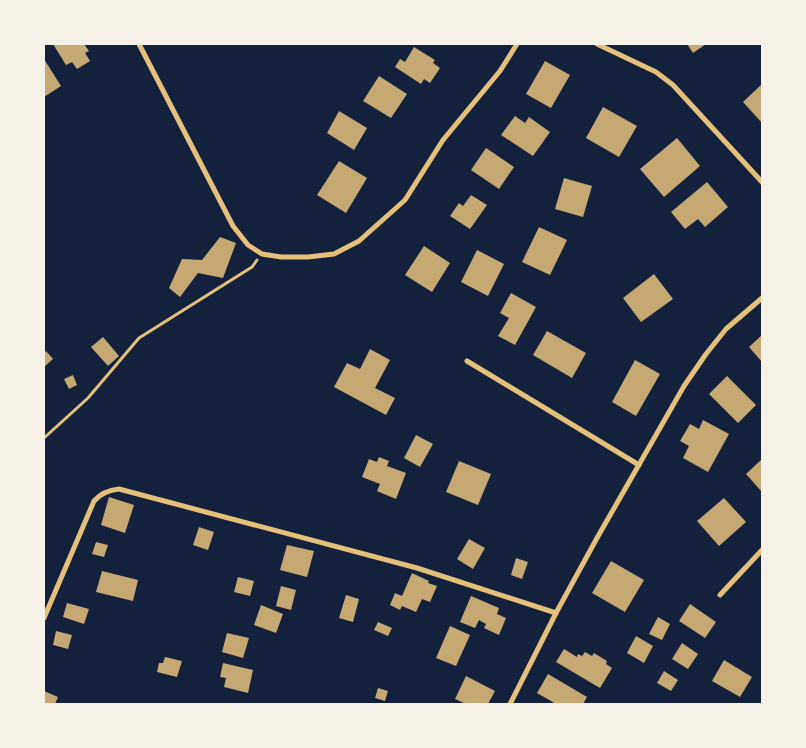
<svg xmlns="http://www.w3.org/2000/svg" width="806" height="748" font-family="Signika,sans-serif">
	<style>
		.building { fill: #c6a872 }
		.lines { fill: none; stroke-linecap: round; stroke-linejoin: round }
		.path { stroke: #e5c07b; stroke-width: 3 }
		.minor { stroke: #e5c07b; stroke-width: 5 }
	</style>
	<rect width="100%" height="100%" fill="#14213d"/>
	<!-- building -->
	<g class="building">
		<polygon points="53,44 84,44 89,51 85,53 90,61 77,69 72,62 66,65"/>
		<polygon points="687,44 706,44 693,53"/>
		<polygon points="414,47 435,60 433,63 440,68 430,83 424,79 421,84 395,67 400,59 405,62"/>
		<polygon points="44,59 61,86 44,97"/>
		<polygon points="545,61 570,75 551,108 526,94"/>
		<polygon points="379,76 407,94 391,118 363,101"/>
		<polygon points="762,84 762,123 743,102"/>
		<polygon points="603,107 637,126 619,157 586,138"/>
		<polygon points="339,111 367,128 354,150 327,133"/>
		<polygon points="515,116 525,123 529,117 550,132 533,156 501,135"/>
		<polygon points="677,138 700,166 664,197 640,169"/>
		<polygon points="486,148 514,167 499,189 471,170"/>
		<polygon points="339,161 367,178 346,213 317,195"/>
		<polygon points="564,178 592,186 583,217 555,209"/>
		<polygon points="707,182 728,207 705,227 698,219 685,229 671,212"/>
		<polygon points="471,195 487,205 470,229 450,216 459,203 463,206"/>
		<polygon points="539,227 567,240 550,275 522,262"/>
		<polygon points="220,237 236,243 223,278 198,273 180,297 169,288 182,259 202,260"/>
		<polygon points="424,246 450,263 432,292 405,275"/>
		<polygon points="477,250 504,264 488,296 461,282"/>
		<polygon points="654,274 673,299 641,322 623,298"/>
		<polygon points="511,293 536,307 515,345 498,336 509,318 500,313"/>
		<polygon points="547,331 586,353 572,378 533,355"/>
		<polygon points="762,335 762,362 749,347"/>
		<polygon points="103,337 119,356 108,366 91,347"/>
		<polygon points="370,349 390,360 375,388 395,398 386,415 334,387 347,363 360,369"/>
		<polygon points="46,351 53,359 44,367 44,353"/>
		<polygon points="635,360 660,374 636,416 612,402"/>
		<polygon points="73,375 77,385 69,389 64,379"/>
		<polygon points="727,376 756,405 738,423 709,394"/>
		<polygon points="703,420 729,434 708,472 683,458 689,446 680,441 690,424 699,429"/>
		<polygon points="416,435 433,444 420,467 404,458"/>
		<polygon points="379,457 389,461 387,466 406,473 396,499 377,491 380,484 362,477 369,459 377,462"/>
		<polygon points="762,459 762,492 746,474"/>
		<polygon points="459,461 491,474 478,505 446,492"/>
		<polygon points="109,497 134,505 125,533 101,525"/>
		<polygon points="724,498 746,522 719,546 697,521"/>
		<polygon points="199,527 214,532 208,550 193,545"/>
		<polygon points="469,539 485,548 473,569 457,559"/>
		<polygon points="96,542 108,545 104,557 92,554"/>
		<polygon points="287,545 314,551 307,577 280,570"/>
		<polygon points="516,558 528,562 522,579 511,575"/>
		<polygon points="611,561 644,580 625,612 592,593"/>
		<polygon points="102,571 138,580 133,601 96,592"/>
		<polygon points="412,573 429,581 428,583 437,586 430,602 422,599 416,612 402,606 400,610 390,605 395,593 402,596"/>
		<polygon points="238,577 254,581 250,596 234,592"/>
		<polygon points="281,586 296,590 291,610 276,606"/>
		<polygon points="346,595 359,599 353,622 339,618"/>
		<polygon points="471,596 499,608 497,614 506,618 499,635 484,628 486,624 479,620 475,628 460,622"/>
		<polygon points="67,603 89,609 84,624 63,617"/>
		<polygon points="690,604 716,622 705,638 679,621"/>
		<polygon points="261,605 283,614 276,633 254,625"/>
		<polygon points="658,617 670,624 662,640 649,634"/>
		<polygon points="378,622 392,628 388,636 374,630"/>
		<polygon points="450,626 470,635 456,666 436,658"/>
		<polygon points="56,631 72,635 68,649 53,645"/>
		<polygon points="227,633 249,638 243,658 222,652"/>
		<polygon points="636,636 653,646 644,663 627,653"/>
		<polygon points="682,643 698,654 688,669 672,659"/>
		<polygon points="564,649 577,657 578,654 582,656 585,652 592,656 594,653 607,661 606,664 612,668 600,688 556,662"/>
		<polygon points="165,657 182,661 177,677 157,672 159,663 163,663"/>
		<polygon points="724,660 752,677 740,697 712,681"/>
		<polygon points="223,663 253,670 248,693 224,687 226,678 220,677"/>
		<polygon points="664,671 678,680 671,691 657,683"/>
		<polygon points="548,674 587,697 583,704 556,704 537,693"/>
		<polygon points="466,676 495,691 488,704 466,704 455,699"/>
		<polygon points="378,688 388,691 385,701 375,698"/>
		<polygon points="44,691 58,697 55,704 44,704"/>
	</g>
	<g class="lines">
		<!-- path -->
		<polyline class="path" points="44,438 88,398 139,338 252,267 257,260"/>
		<!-- minor -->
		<g class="minor">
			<polyline points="139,44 233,226 248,245 262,254 281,257 308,257 334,254 359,241 405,200 443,140 500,71 517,44"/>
			<polyline points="597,44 656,72 673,85 762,182"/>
			<polyline points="467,361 639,465"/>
			<polyline points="720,595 762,550"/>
			<path d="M44,618L94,501C101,493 109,490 119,489L417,568L556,613"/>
			<polyline points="510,704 556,613 597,538 684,386 706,354 726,329 762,298"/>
		</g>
	</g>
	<!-- border -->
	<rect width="806" height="748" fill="none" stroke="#f6f1e7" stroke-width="90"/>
</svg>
